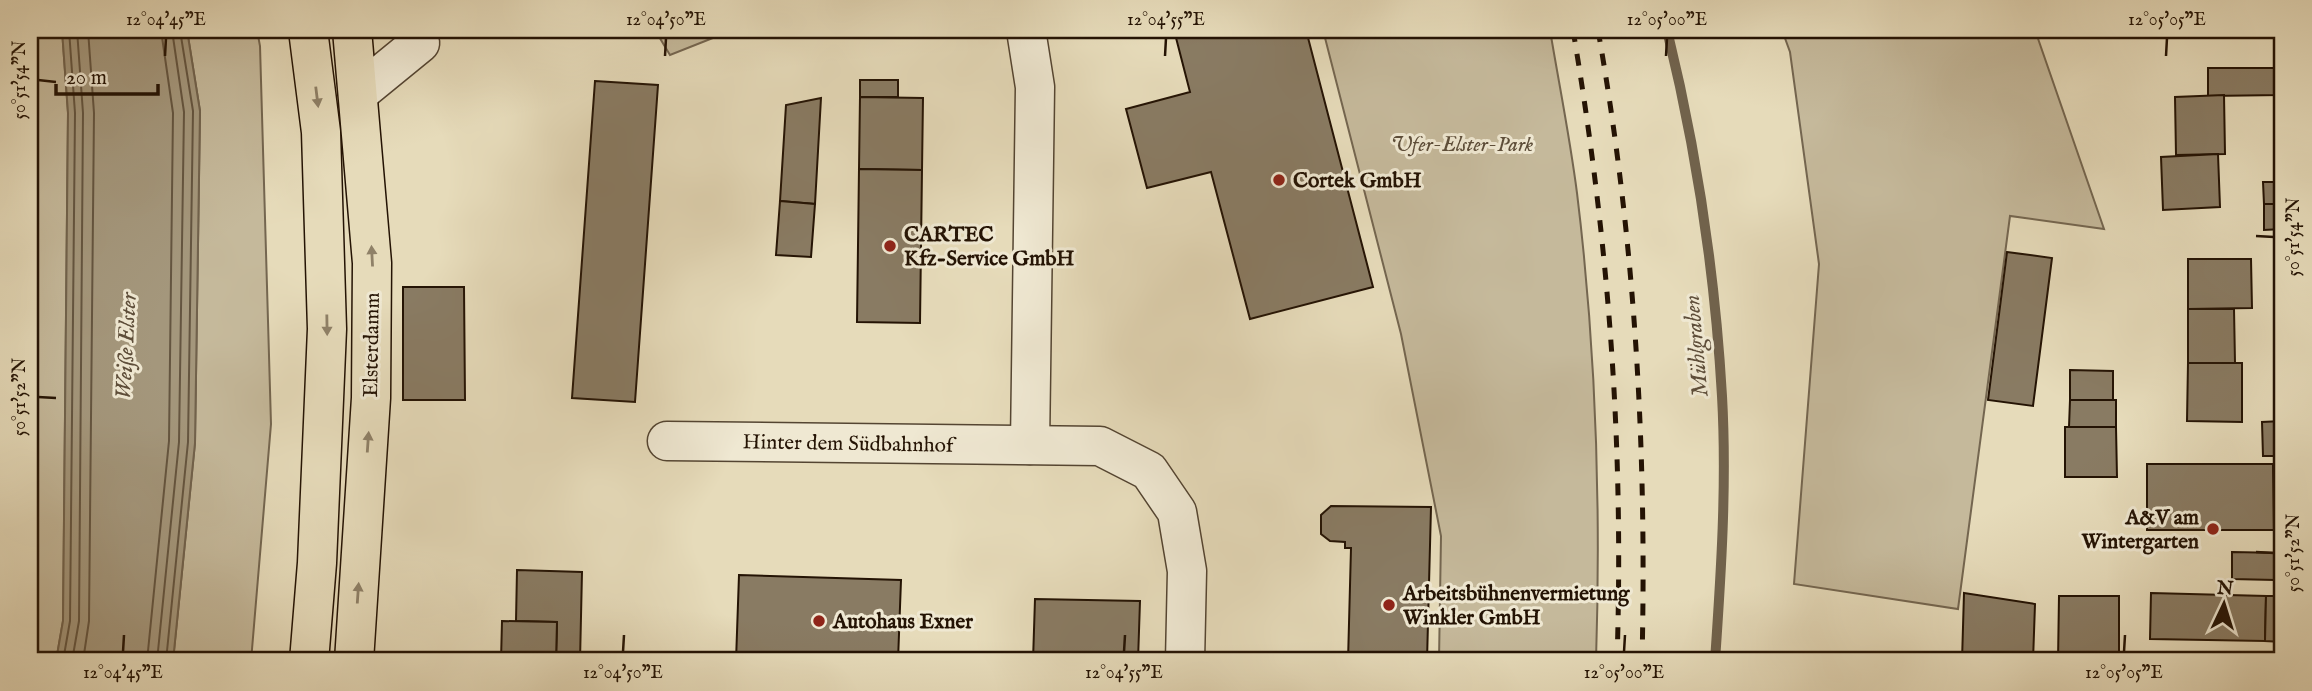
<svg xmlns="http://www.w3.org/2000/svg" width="2312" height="691" font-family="'IM FELL English',serif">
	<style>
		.green { fill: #c5b99b; stroke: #746650; stroke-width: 2 }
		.water { fill: #a4977c; stroke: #71624c; stroke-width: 2 }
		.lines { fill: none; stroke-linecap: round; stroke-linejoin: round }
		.shore { stroke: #645540; stroke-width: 2 }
		.stream { stroke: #71624c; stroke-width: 10 }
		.building { fill: #897b63; stroke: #241304; stroke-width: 2 }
		.minor-casing { stroke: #544532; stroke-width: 41 }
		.major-casing { stroke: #241304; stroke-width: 41 }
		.minor { stroke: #efe8d2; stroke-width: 38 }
		.major { stroke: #e6dbba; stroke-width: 38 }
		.rail { stroke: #241304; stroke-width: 5; stroke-dasharray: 12 12; stroke-linecap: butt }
		.oneway { fill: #8f8168 }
		.ticks { fill: none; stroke: #241304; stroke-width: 2.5 }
		.poi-dot { fill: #8f2418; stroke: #efe8d2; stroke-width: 2.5 }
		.labels { text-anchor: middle; stroke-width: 6; stroke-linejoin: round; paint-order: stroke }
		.park-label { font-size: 21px; font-style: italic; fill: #5c4d39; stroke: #efe8d2 }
		.poi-label { font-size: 21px; font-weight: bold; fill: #241304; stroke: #efe8d2; text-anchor: start }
		.street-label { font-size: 21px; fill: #241304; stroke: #efe8d2 }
		.water-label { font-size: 23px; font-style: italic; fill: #5e4e3a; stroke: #efe8d2 }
		.neatline { fill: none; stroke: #241304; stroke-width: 2.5 }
		.ticks-label { font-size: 18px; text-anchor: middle; fill: #241304 }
	</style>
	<rect width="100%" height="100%" fill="#e6dbba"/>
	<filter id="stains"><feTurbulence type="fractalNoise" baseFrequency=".00286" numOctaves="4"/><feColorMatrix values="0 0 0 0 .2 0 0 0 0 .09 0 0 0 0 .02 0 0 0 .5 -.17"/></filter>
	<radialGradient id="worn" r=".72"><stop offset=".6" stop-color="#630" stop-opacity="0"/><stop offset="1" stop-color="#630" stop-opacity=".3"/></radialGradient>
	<!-- green -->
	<g class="green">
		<polygon points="30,30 62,30 68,113 63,621 56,661 30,661"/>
		<polygon points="187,30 257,30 260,46 271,424 251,661 173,661 195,443 200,111"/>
		<polygon points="655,30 733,30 670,55"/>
		<path d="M1323,30H1550C1559,84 1570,138 1577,193C1596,348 1601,505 1596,661H1439L1441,536L1401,334Z"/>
		<polygon points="1782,30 2035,30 2104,229 2010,216 1958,609 1794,584 1819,264 1790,52"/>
	</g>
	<!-- water -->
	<polygon class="water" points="62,30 187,30 200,111 195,443 173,661 56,661 63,621 68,113"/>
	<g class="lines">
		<!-- shore -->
		<g class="shore">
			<polyline points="63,661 70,621 75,113 69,30"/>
			<polyline points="72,661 79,621 83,113 77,30"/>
			<polyline points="83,661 89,621 94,113 88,30"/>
			<polyline points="147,661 169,441 173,113 161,30"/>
			<polyline points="157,661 179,442 184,112 172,30"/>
			<polyline points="166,661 188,442 193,111 180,30"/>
		</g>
		<!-- stream -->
		<path class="stream" d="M1667,30C1696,148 1715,274 1722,396C1727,484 1721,574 1715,661"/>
	</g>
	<!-- building -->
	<g class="building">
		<polygon points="1174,30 1306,30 1373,287 1250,319 1211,172 1147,188 1126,109 1190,92"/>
		<polygon points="2208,68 2280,68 2281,95 2208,96"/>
		<rect x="860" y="80" width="38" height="17"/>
		<polygon points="595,81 658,85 635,402 572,398"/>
		<polygon points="2224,95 2225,154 2176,155 2175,97"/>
		<polygon points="860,97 923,98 922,170 859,169"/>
		<polygon points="821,98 815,204 780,201 786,105"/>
		<polygon points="2218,154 2220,207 2163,210 2161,157"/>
		<polygon points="859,169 922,170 920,323 857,322"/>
		<polygon points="2263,182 2282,182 2282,204 2264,204"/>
		<polygon points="780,201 815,204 811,257 776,255"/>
		<polygon points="2264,204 2282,204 2282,229 2264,230"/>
		<polygon points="2007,252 2052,258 2033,406 1988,400"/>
		<polygon points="2188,259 2251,259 2252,308 2188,309"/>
		<polygon points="403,287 464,287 465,400 403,400"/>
		<polygon points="2188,309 2234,309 2235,363 2188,363"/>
		<polygon points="2188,363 2242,363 2242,422 2187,421"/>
		<polygon points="2070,370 2113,371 2113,400 2070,400"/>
		<polygon points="2070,400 2116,400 2116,427 2069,427"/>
		<polygon points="2282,421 2282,456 2263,456 2262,422"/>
		<polygon points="2065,427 2116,427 2117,477 2065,477"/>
		<polygon points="2147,464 2273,464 2274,530 2147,530"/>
		<polygon points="1331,506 1431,507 1427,661 1348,661 1351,548 1345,548 1345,542 1330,541 1321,534 1321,515"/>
		<polygon points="2232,552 2282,553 2282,591 2275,591 2275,580 2232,579"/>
		<polygon points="517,570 582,572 580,661 556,661 557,622 516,621"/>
		<polygon points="739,575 901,580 898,661 736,661"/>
		<polygon points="1964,593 2035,604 2033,661 1962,661"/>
		<polygon points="2151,593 2266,596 2265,641 2150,639"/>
		<polygon points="2059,596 2119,596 2119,661 2058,661"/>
		<polygon points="2266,596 2282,596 2282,642 2265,641"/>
		<polygon points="1035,599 1140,601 1138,661 1033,661"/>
		<polygon points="502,621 557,622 556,661 501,661"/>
		<polygon points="2152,655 2206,655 2206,661 2153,661"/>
		<polygon points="2206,655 2258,656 2258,661 2206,661"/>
	</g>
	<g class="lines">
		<defs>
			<g id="minor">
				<polyline points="1026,30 1035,87 1030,445"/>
				<polyline points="360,92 420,43"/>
				<polyline points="667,441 1100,446 1149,471 1177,512 1187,571 1185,661"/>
			</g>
			<g id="major">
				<polyline points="308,30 321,132 327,329 317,563 309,661"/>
				<polyline points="352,30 372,263 371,398 354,661"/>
			</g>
		</defs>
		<!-- minor casing -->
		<use href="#minor" class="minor-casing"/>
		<!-- major casing -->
		<use href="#major" class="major-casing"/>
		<!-- minor -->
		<use href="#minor" class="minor"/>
		<!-- major -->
		<use href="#major" class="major"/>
		<!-- rail -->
		<g class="rail">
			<path d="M1573,30C1609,243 1624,445 1617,661"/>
			<path d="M1598,30C1635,239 1647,449 1642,661"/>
		</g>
	</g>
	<!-- one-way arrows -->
	<defs><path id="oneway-solid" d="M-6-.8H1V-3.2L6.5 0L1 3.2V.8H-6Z" transform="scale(1.75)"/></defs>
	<g class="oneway">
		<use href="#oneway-solid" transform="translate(317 97) rotate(83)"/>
		<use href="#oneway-solid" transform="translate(372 256) rotate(-93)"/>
		<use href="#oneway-solid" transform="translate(327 325) rotate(89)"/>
		<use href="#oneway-solid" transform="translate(368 442) rotate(-86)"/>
		<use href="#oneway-solid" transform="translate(358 593) rotate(-86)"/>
	</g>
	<!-- ticks -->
	<path class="ticks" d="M165,56L166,38M665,56L666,38M1165,56L1166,38M1666,56L1667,38M2166,56L2167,38M38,80L56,82M2256,236L2274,237M38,397L56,398M2256,552L2274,553M123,652L124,635M623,652L624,635M1124,652L1125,635M1624,652L1625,635M2124,652L2125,635"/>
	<!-- markers -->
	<g class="poi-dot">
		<circle cx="1279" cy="180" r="7"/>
		<circle cx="890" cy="246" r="7"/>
		<circle cx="2213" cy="529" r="7"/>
		<circle cx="1389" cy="605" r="7"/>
		<circle cx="819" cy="621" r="7"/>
	</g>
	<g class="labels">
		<!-- park labels -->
		<g class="park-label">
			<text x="1462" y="151">Ufer-Elster-Park</text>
		</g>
		<!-- poi labels -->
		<g class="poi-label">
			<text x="1293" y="187">Cortek GmbH</text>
			<text x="904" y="241">CARTEC<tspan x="904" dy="24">Kfz-Service GmbH</tspan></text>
			<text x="2199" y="524" text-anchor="end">A&amp;V am<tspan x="2199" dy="24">Wintergarten</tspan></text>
			<text x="1403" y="600">Arbeitsbühnenvermietung<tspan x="1403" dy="24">Winkler GmbH</tspan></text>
			<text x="833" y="628">Autohaus Exner</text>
		</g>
		<!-- street labels -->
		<g class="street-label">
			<text transform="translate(371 345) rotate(-89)" y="7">Elsterdamm</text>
			<text transform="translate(848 443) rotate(1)" y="7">Hinter dem Südbahnhof</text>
		</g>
		<!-- water labels -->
		<g class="water-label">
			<text transform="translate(125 346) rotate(-87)" y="8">Weiße Elster</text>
			<text transform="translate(1695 346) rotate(-95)" y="8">Mühlgraben</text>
		</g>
	</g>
	<!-- margin -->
	<rect width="2312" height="691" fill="none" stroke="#e6dbba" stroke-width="77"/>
	<!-- north arrow -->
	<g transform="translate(2224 604) rotate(4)" stroke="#efe8d2" stroke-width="5" paint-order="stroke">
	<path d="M0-5L12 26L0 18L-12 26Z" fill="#241304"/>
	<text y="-10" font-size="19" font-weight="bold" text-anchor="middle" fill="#241304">N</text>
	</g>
	<!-- scale -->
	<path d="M56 84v10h102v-10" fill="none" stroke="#241304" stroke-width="3.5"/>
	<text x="66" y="84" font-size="21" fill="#241304" stroke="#efe8d2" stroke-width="5" paint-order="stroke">20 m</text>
	<rect x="38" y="38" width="2236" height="614" class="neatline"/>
	<g class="ticks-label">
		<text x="166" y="25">12°04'45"E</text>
		<text x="666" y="25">12°04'50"E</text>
		<text x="1166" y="25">12°04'55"E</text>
		<text x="1667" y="25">12°05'00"E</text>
		<text x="2167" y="25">12°05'05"E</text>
		<text transform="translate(19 80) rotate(-90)" y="6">50°51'54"N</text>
		<text transform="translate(2293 237) rotate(-90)" y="6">50°51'54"N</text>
		<text transform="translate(19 397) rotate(-90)" y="6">50°51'52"N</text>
		<text transform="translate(2293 553) rotate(-90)" y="6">50°51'52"N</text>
		<text x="123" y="678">12°04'45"E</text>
		<text x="623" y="678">12°04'50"E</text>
		<text x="1124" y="678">12°04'55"E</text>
		<text x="1624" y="678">12°05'00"E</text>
		<text x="2124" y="678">12°05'05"E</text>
	</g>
	<rect width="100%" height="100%" filter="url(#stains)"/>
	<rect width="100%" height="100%" fill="url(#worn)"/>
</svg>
